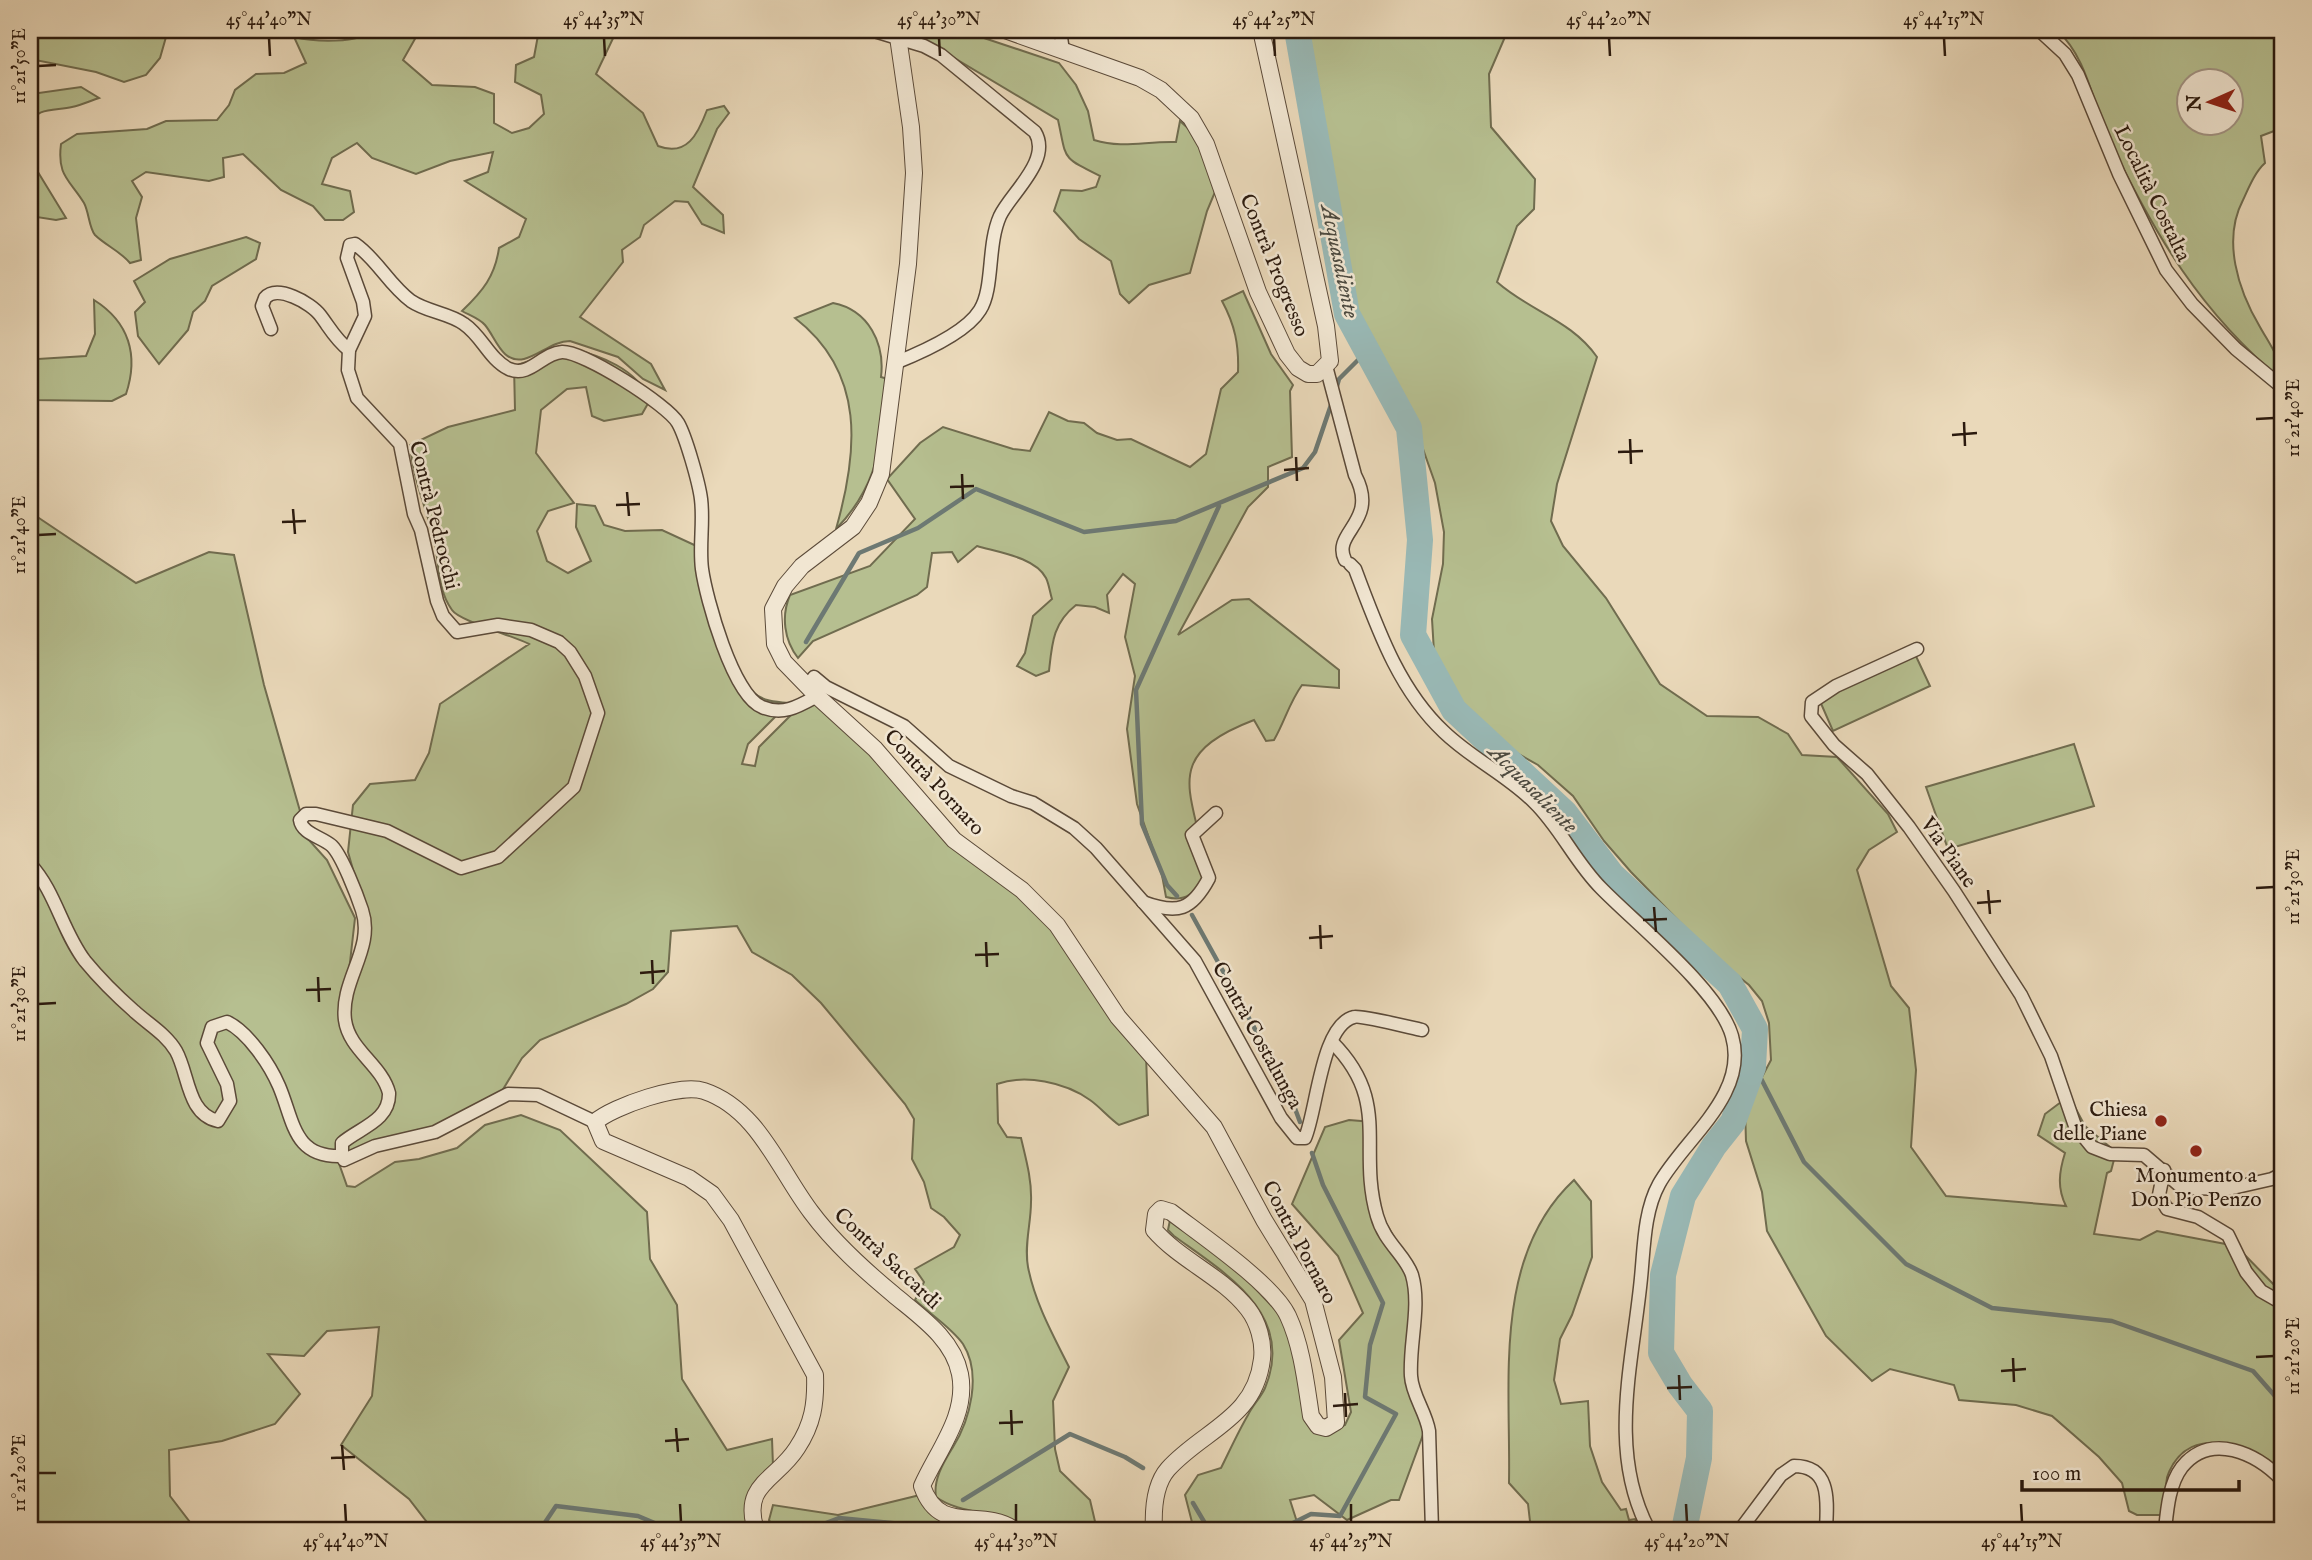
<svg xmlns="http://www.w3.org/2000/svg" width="2312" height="1560" font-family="'IM FELL English',serif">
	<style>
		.green { fill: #b6bf90; stroke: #706c4f; stroke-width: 2; fill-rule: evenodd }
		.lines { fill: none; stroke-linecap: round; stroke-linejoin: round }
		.stream { stroke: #6d7973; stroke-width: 4.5 }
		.river { stroke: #99b9b6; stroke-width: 26 }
		.minor-casing { stroke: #5b4a39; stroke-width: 15 }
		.tertiary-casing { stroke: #5b4a39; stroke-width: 18 }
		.minor { stroke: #f1e6d2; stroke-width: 12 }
		.tertiary { stroke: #f1e6d2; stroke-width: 16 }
		.ticks { fill: none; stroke: #2b1a0e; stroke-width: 2.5 }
		.poi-dot { fill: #8f2418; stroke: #f1e6d2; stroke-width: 2.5 }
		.labels { text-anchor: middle; stroke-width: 5; stroke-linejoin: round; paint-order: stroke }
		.street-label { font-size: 21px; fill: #2b1a0e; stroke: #f1e6d2 }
		.poi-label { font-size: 21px; fill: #2b1a0e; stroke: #f1e6d2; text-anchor: end }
		.water-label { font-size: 23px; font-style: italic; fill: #4c4a40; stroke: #f1e6d2 }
		.neatline { fill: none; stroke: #2b1a0e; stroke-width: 2.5 }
		.ticks-label { font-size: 18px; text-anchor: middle; fill: #2b1a0e }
	</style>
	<rect width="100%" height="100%" fill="#ead9ba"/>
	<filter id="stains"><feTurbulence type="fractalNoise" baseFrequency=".00286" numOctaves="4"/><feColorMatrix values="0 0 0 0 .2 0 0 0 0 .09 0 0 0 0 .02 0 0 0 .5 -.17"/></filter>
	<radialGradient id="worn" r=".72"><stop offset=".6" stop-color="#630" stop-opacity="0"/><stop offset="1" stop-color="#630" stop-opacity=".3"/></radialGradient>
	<!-- green -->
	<g class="green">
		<polygon points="30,30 168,30 160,58 146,75 124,82 96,72 30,59"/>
		<path d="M375,30H420L403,60L432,85L475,87L494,94V123L512,133L529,128L544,114L541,95L515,82L516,65L534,57L539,30H617L596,74L643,113L658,146C687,157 698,134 707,110L724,106L729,113L717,129L693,187L723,215L724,233L702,224L688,202L675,201L644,225L640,237L622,250L623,262L580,317L651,364L665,390L643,379L618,357L570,341C553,341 540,355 524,359C502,364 496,338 485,325C480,319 469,315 462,311C483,291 495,276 499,248L519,237L526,219L465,181L488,172L493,152L450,161L416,174L372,158L357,143L332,158L322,184L350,191L354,212L343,220H325L313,206L281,190L243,154L223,158L224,177L209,181L146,172L132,181L142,197L136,218L141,260L130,263C120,251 105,245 95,235C89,228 89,212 84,203C69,179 57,176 61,144L77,134L147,129L166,121L217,120L229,105L235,90L256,74L284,73L306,63L294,37C315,42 358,44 375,30Z"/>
		<path d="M921,30H960L1059,63L1076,85L1088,111L1094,140C1124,149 1144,141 1176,142L1180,121L1201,140L1215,192L1207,211L1190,273L1149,285L1129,303L1120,294L1111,261L1079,239L1054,211L1061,190L1082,191L1096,187L1100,176C1060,156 1067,160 1058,120L916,35Z"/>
		<path d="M1303,30H1508L1489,74L1491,127L1535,179L1534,209L1517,226L1497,282C1531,312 1571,320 1597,357L1557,484L1551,521L1563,546L1606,598L1660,684L1707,716L1758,717L1788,734L1802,755L1837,757L1888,814L1897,832L1869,850L1857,870L1891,986L1909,1008L1916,1070L1911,1147L1946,1196L2066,1206C2057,1188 2059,1172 2065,1153L2038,1135L2045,1114L2069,1096L2085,1126L2116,1152L2111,1171L2107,1173L2094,1234L2140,1240L2157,1231L2236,1246L2282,1293V1472C2252,1446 2191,1422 2169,1472C2162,1486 2171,1503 2165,1515H2137L2129,1511L2122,1483L2099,1457L2052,1416L2016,1405L1959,1400L1954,1385L1890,1369L1872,1381L1826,1336L1767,1231L1762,1192L1746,1141L1745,1109L1771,1060L1769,1023L1762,1001L1749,985L1713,956L1631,872L1604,841L1573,796L1538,765L1497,742L1463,710L1440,675L1434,652L1432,619L1443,564L1444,532L1435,483L1418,435L1356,324L1349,300L1314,74Z"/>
		<path d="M2057,30H2282V128L2261,136L2265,163C2255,172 2249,187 2243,200C2222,240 2238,290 2260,327C2270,345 2282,360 2282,380C2201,313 2154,234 2109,139C2092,102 2088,59 2057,30ZM2190,80H2232V122H2190Z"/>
		<path d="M30,87L39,93L81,87L99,98C90,101 81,105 72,107C56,111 35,106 30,126Z"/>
		<polygon points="30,159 66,218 56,220 30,216"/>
		<polygon points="246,237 260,243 256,259 212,286 205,301 193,312 188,330 159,364 138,336 135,312 145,302 134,281 170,259"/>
		<path d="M1243,291L1271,354L1293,385L1290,391L1292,457L1268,467V487L1248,507L1178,635L1232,600L1249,599L1339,670V688L1302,685C1289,703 1285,721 1274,740L1266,741L1254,720C1155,758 1197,794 1206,874C1195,891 1188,903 1166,897L1162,875L1137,804L1127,729L1135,676L1125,637L1135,584L1123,574L1107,595L1109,613L1095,607L1076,605C1053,623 1052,643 1049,671L1036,676L1017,666L1025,653L1033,616L1052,599C1050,593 1049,584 1046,578C1035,557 997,552 977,546L958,562L952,552L932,553L927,587L917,595L813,641L798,658C784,640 781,616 790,595L870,566L915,519L887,479L920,443L943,427L1013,449L1030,451L1049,412L1068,421L1084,423L1097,433L1117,440L1131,439L1190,467L1206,454L1221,389L1238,372C1239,345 1235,325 1222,301Z"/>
		<path d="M94,300C129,322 139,355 126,394L112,401L30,400V339L38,359L86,356L95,334Z"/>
		<path d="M833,303C869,310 885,344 881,377L891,380C880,440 881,483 836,529C858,452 866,373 795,318Z"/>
		<path d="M570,348C601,356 636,368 650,400L642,414L604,421L592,416L586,387L567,389L541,410L536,453L574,503L548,511L537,531L547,561L568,573L591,561L576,527L577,504L595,506L604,525L625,531L662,530L703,549C712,595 718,657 753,692C762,701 776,702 789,703L748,744L742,764L755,766L759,747L803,703L815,702L852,733L1058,933L1146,1054L1148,1115L1119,1125C1108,1117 1100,1107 1090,1100C1065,1082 1025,1074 997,1084L998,1123L1007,1137L1021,1138C1026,1159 1032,1180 1031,1202C1031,1224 1024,1245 1028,1267C1035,1303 1053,1335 1069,1367L1053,1401L1055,1449L1060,1471L1090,1500L1097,1530H1029C1003,1509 964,1517 936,1497C933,1479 944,1462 953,1447C970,1420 982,1374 963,1344C952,1328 930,1314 915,1300L924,1282L915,1269L954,1247L960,1235L944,1217L931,1208L924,1182L912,1159L914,1119L905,1104L821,1003L792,975L752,952L737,926L671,931L668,972L653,989L626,1004L540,1040L522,1058L502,1091L428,1131H413L346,1153L351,1139L376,1123L390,1091L355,1036L349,1015L353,982L370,929L348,852L353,805L370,784L415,780L429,753L440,704L529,644C514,636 459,621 452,610C437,590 439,561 434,538C425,506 413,478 410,445L448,427L515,410L514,366Z"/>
		<polygon points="30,512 136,583 209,552 234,555 264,685 308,839 327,860 355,918 343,1024 386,1093 385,1103 336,1155 347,1186 355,1187 395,1162 419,1159 457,1148 485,1125 521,1115 560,1130 647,1212 650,1259 677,1305 682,1379 727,1450 772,1439 773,1466 759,1484 755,1530 433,1530 409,1499 341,1445 372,1396 379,1327 327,1331 304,1356 268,1354 300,1394 275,1424 222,1441 169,1450 170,1496 196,1530 30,1530"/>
		<polygon points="1914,652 1930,686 1833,731 1819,699"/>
		<polygon points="2074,744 2094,806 1948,849 1926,787"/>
		<path d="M1349,1120L1373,1122V1180L1381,1214L1413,1271V1351L1424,1432L1399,1500H1391L1347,1520L1314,1495L1290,1500L1297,1522L1295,1530H1194L1185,1495L1198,1475L1221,1468C1230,1450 1238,1432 1248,1415C1253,1405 1261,1397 1265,1388C1296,1314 1225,1273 1174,1236L1168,1230L1170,1220L1235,1267L1286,1321L1306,1410L1335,1429L1345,1425L1351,1412L1339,1340L1363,1313L1338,1256L1292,1204L1325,1127Z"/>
		<path d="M1574,1180L1591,1201L1592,1257L1572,1315L1560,1339L1554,1380L1561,1404L1588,1401L1590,1446L1602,1482L1621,1510L1626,1509L1629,1520L1635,1519L1637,1523L1662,1524L1663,1530H1531L1528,1504L1509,1483C1511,1383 1492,1256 1574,1180Z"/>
		<path d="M920,1495C930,1525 964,1524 991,1530H775L769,1520L773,1505L838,1515Z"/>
	</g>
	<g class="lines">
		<!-- stream -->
		<g class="stream">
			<polyline points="1336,390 1339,379 1366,352"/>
			<polyline points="806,642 859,553 918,528 976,489 1084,532 1176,521 1303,468 1315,452 1332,402"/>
			<polyline points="1177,896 1167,885 1142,824 1136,690 1219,506"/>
			<polyline points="1192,915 1287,1087 1300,1122"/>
			<polyline points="1753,1063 1804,1162 1906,1264 1992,1308 2112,1321 2253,1371 2282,1404"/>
			<polyline points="963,1500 1070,1434 1125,1457 1143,1468"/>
			<polyline points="1193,1503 1209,1530"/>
			<polyline points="540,1530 556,1506 638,1516 671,1530"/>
			<polyline points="808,1530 839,1518 902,1524"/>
			<polyline points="1279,1530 1311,1514 1340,1516 1396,1414 1365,1397 1370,1345 1383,1303 1323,1185 1312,1153"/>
		</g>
		<!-- river -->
		<polyline class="river" points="1297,30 1347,314 1409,428 1420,540 1413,635 1454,710 1565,813 1612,875 1730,984 1755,1029 1753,1067 1733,1122 1714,1146 1683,1196 1663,1275 1661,1353 1680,1385 1700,1411 1699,1458 1684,1530"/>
		<defs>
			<g id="minor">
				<path d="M871,30L924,46L941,55L1035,132C1052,160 1011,193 1000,216C987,245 994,288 980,310C966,333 920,353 895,363"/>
				<polyline points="1060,30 1063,51"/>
				<polyline points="2039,30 2065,54 2078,75 2119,174 2166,270 2192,304 2236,349 2282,387"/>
				<path d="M271,329L262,306L265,298C277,284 311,303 320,315C330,328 335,339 349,350"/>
				<path d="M1326,366L1355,475C1380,522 1331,532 1345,560"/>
				<path d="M1350,564L1355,569C1377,627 1398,689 1444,732C1472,759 1507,775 1534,802C1560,827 1575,862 1601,888C1635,923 1719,990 1732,1036C1749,1095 1684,1139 1659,1184C1644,1211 1644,1248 1641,1278C1633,1362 1607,1451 1649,1530"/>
				<polyline points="1917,649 1836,686 1812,702 1811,716 1834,745 1867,774 1909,827 1954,891 2021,995 2051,1056 2075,1126 2092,1147 2110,1154 2144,1155 2179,1185 2190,1188 2228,1189 2272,1179 2282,1174"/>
				<path d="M30,864C56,892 62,931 85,961C99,978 117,996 134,1011C148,1024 166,1034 176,1051C189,1074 187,1114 218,1121L230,1101L227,1084L207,1043L212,1027L227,1022C248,1032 270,1065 279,1086C294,1121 293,1158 342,1156L344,1160L375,1146L435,1132L508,1094L538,1095L595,1122"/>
				<path d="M1143,902C1178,915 1192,910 1209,878L1192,835L1216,813"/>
				<path d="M1332,1042C1392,1102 1357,1147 1377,1216C1384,1242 1406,1256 1412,1275C1421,1306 1409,1344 1411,1376C1412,1395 1426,1412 1429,1431L1432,1530"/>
				<path d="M342,1156V1143C359,1128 390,1121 389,1093C382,1065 349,1050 345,1020C340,980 375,949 362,910C357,895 342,856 332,846C322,837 302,834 300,820L306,814H316L387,831L461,868L498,857L574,787L598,713L585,676L570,652L559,642L531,630L498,625L457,632L443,616L437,601L421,530L414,514L400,444L357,398L348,370L349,350L365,316L363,302L347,258L350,245L355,244C377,259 389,285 411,301C427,312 449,313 464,324C482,336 489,359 509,369C530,378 542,353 562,352C583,351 668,405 678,423C686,437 699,483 701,499C704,522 699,546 702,569C706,598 733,696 762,707C783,716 799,706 817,696L811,681L814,677L826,687L904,726L949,766L1011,796L1033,803L1074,828L1096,848L1195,961L1281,1118L1297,1138H1305C1317,1111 1321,1025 1354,1017C1360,1015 1412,1028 1422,1030"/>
				<polyline points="2164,1170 2159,1195 2167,1209 2198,1217 2228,1235 2246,1272 2261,1291 2282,1303"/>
				<path d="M1740,1530L1781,1475L1794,1466C1832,1466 1827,1503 1826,1530"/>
				<path d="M2165,1530C2167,1510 2169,1484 2182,1467C2211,1431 2257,1454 2282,1480"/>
			</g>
			<g id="tertiary">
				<path d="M897,30L911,127L914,173L908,264L881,474L869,503L853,527L802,566L785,586L773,609L775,644L784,662L817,696L875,749L954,840L1022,890L1057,925L1118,1017L1214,1127L1264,1220L1313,1300L1333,1377L1336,1422L1326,1428L1318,1426L1311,1416C1306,1384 1302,1346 1288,1316C1273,1284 1201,1235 1171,1212L1161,1209L1156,1214L1154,1230C1181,1261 1222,1276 1248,1309C1258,1322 1264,1342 1262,1359C1255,1419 1203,1430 1168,1469C1154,1485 1153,1510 1154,1530"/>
				<polyline points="1005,30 1140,78 1161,90 1191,118 1206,144 1258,292 1287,354 1298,368 1308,374 1317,374 1330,361 1326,326 1261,30"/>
				<path d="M756,1530C741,1484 777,1480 797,1448C813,1424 816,1403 815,1375L731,1220L712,1194L689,1178L603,1141L595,1122C614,1106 680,1083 704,1091C758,1109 779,1170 811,1212C834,1243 863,1269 893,1294C919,1316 953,1338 960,1374C968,1415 938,1450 922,1486C940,1537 980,1506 1015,1530"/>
			</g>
		</defs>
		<!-- minor casing -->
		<use href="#minor" class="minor-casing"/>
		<!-- tertiary casing -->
		<use href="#tertiary" class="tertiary-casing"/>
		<!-- minor -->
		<use href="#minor" class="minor"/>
		<!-- tertiary -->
		<use href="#tertiary" class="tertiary"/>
	</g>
	<!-- ticks -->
	<path class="ticks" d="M269,38L270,56M604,38L605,56M939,38L940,56M1274,38L1275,56M1609,38L1610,56M1944,38L1945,56M38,66L56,65M2256,419L2274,418M1964,422L1965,446M1952,435L1977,433M1630,439L1631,464M1618,452L1643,451M1296,457L1297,481M1284,470L1309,468M962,474L963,499M950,487L974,486M627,492L629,516M616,505L640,504M293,509L295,534M282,522L306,521M38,535L56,534M2256,888L2274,887M1988,890L1990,914M1977,903L2001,901M1654,907L1656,932M1643,920L1667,919M1320,925L1321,949M1309,938L1333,936M986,942L987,967M975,955L999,954M652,960L653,984M640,973L665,971M318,977L319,1002M306,990L331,989M38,1004L56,1003M2256,1357L2274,1356M2013,1358L2014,1382M2001,1371L2026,1369M1679,1375L1680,1400M1667,1388L1692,1387M1345,1393L1346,1417M1333,1406L1358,1404M1011,1410L1012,1435M999,1423L1023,1422M676,1428L678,1452M665,1441L689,1439M342,1445L344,1470M331,1458L355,1457M38,1473H56M345,1504L346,1522M680,1504L681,1522M1016,1504V1522M1351,1504V1522M1686,1504L1687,1522M2021,1504L2022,1522"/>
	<!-- markers -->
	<g class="poi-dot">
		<circle cx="2161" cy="1121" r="7"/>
		<circle cx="2196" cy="1151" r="7"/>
	</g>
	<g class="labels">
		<!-- street labels -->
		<g class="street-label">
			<text transform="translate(2153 193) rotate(64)" y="7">Località Costalta</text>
			<text transform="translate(1275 265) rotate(68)" y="7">Contrà Progresso</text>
			<text transform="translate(435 515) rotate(76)" y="7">Contrà Pedrocchi</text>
			<text transform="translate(935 782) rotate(47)" y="7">Contrà Pornaro</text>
			<text transform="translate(1949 852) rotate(55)" y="7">Via Piane</text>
			<text transform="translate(1258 1035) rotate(61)" y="7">Contrà Costalunga</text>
			<text transform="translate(1300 1242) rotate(62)" y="7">Contrà Pornaro</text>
			<text transform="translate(888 1258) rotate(43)" y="7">Contrà Saccardi</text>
		</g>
		<!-- poi labels -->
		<g class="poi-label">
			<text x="2147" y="1116">Chiesa<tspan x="2147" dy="24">delle Piane</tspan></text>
			<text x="2196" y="1182" text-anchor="middle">Monumento a<tspan x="2196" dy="24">Don Pio Penzo</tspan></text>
		</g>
		<!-- water labels -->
		<g class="water-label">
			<text transform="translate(1341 261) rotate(78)" y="8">Acquasaliente</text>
			<text transform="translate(1534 788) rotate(45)" y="8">Acquasaliente</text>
		</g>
	</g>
	<!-- margin -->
	<rect width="2312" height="1560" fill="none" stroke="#ead9ba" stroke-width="77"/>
	<!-- north arrow -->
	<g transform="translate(2210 102) rotate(267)"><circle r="33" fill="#f1e6d2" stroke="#a29484" stroke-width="2"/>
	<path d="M0-5L12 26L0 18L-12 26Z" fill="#8f2418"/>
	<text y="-10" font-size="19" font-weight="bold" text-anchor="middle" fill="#2b1a0e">N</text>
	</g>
	<!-- scale -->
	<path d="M2022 1480v10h217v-10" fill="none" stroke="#2b1a0e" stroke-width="3.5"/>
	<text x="2032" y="1480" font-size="21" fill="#2b1a0e" stroke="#f1e6d2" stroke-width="5" paint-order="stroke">100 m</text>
	<rect x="38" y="38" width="2236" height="1484" class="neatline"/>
	<g class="ticks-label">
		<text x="269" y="25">45°44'40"N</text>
		<text x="604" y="25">45°44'35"N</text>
		<text x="939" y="25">45°44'30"N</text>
		<text x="1274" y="25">45°44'25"N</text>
		<text x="1609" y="25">45°44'20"N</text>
		<text x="1944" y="25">45°44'15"N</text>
		<text transform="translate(19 66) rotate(-90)" y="6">11°21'50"E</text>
		<text transform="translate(2293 418) rotate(-90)" y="6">11°21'40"E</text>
		<text transform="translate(19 535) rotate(-90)" y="6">11°21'40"E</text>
		<text transform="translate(2293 887) rotate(-90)" y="6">11°21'30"E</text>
		<text transform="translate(19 1004) rotate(-90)" y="6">11°21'30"E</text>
		<text transform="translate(2293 1356) rotate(-90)" y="6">11°21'20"E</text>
		<text transform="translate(19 1473) rotate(-90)" y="6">11°21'20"E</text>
		<text x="346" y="1547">45°44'40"N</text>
		<text x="681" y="1547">45°44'35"N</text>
		<text x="1016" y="1547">45°44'30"N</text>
		<text x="1351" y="1547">45°44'25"N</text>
		<text x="1687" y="1547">45°44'20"N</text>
		<text x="2022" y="1547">45°44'15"N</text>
	</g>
	<rect width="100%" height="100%" filter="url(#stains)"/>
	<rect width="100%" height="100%" fill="url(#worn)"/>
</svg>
